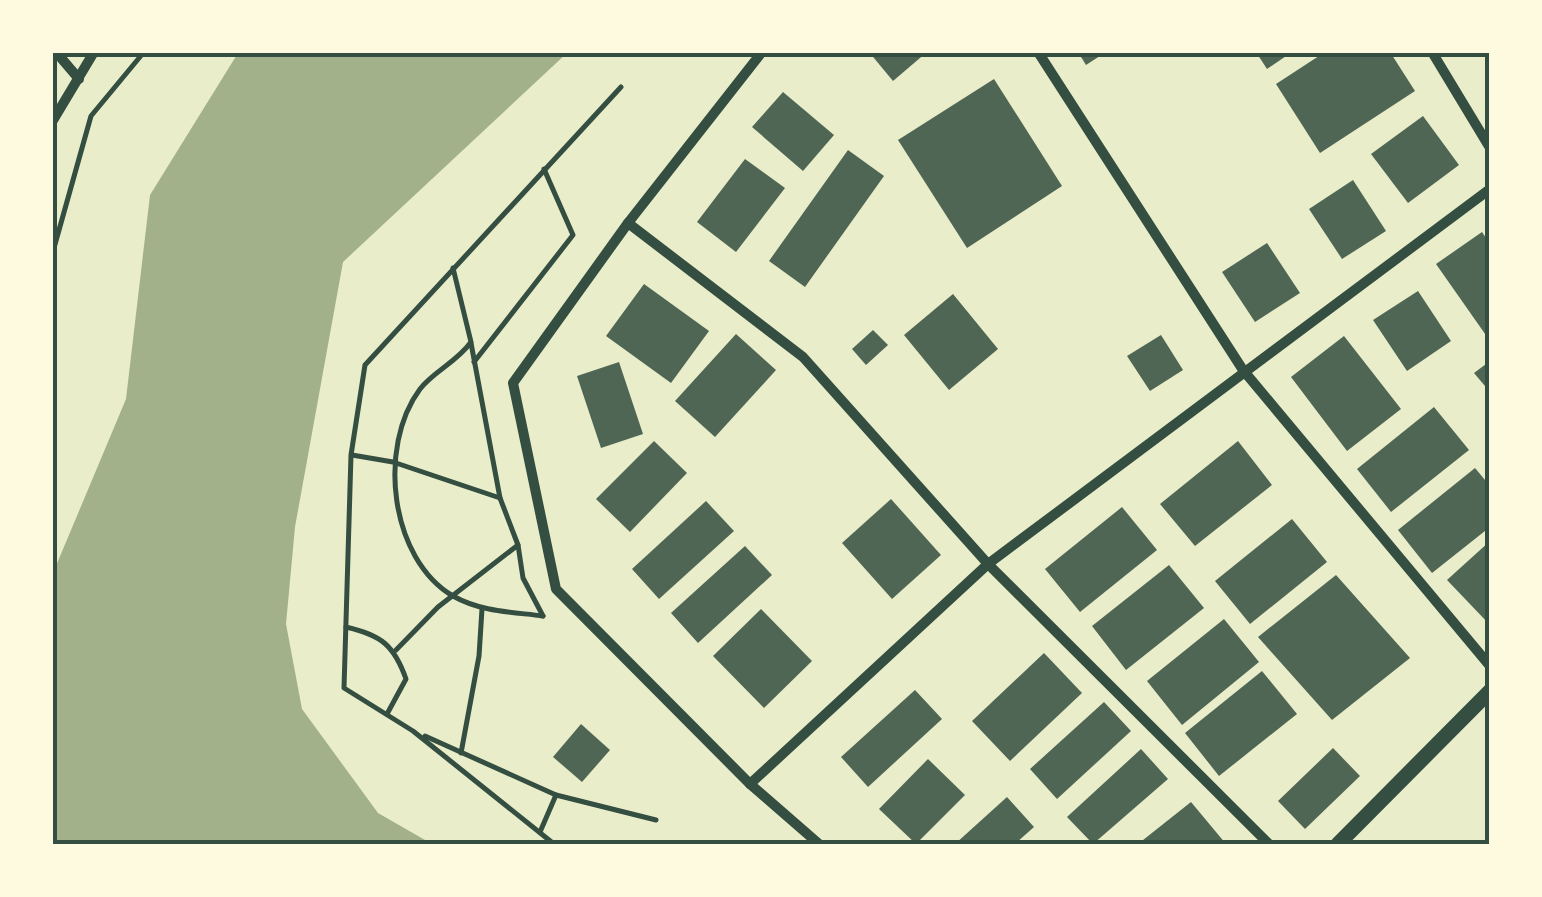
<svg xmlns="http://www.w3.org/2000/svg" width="1542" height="897" font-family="Helvetica,sans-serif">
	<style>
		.water { fill: #a3b18a }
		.building { fill: #4f6655 }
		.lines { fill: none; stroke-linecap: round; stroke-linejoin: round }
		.path { stroke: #344e41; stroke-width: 5 }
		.minor { stroke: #344e41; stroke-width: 10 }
		.tertiary { stroke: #344e41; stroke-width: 15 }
		.neatline { fill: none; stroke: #344e41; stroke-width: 4 }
	</style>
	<rect width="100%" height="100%" fill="#e9edc9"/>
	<!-- water -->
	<polygon class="water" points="238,53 567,53 343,262 295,527 286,624 302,709 378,813 432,844 53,844 53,573 126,399 150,195"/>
	<!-- building -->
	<g class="building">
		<polygon points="869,52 927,52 893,81"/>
		<polygon points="1078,52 1106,52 1086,65"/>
		<polygon points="1256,52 1292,52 1267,69"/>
		<polygon points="1325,52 1390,52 1415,91 1320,153 1276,84"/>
		<polygon points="994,79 1062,186 967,248 898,140"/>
		<polygon points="783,92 834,135 803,171 752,127"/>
		<polygon points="1423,116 1459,165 1408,203 1371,154"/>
		<polygon points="848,150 884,176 805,287 769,261"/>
		<polygon points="745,159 785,188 736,252 697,222"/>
		<polygon points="1353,180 1386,231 1342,259 1309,209"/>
		<polygon points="1482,232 1490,244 1490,341 1436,264"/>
		<polygon points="1267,243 1300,293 1255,322 1222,272"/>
		<polygon points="644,284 709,331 671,383 606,336"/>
		<polygon points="1418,291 1451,341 1407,371 1373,320"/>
		<polygon points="953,294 998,349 949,390 904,335"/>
		<polygon points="873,330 888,345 866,365 852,349"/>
		<polygon points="736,334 776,370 715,437 675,401"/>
		<polygon points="1161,335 1183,370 1150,391 1127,356"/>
		<polygon points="1344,336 1401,409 1347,451 1291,377"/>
		<polygon points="1490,361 1490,392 1474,373"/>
		<polygon points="619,362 643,434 601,448 577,376"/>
		<polygon points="1434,407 1469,450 1391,512 1357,469"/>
		<polygon points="654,441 687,473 630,532 596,499"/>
		<polygon points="1238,441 1272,485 1195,546 1160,504"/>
		<polygon points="1475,468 1490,486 1490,527 1432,573 1398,530"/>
		<polygon points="891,499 941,555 892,599 842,543"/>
		<polygon points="706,501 734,531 659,599 632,569"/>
		<polygon points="1122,507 1157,550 1080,612 1045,569"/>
		<polygon points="1292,519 1327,562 1250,624 1215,581"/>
		<polygon points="1490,541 1490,625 1447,580"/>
		<polygon points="745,546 772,575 698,643 671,613"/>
		<polygon points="1169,565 1204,608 1126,670 1092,626"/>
		<polygon points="1336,575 1410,658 1332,720 1258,637"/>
		<polygon points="761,609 812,661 764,708 713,656"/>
		<polygon points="1224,619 1259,662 1182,725 1147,681"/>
		<polygon points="1044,653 1082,693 1010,761 972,721"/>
		<polygon points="1262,671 1297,714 1219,776 1185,733"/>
		<polygon points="915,690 942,719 868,787 841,757"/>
		<polygon points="1104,702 1131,731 1057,799 1030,769"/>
		<polygon points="581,724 610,750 582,782 553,757"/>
		<polygon points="1333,748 1360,776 1305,829 1278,801"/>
		<polygon points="1141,749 1168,779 1093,844 1067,817"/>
		<polygon points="928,759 965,795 916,844 879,809"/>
		<polygon points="1007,797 1034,827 1015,844 955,844"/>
		<polygon points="1191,802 1226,844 1138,844"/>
	</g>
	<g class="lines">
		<!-- path -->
		<g class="path">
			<polyline points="52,255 91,116 144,52"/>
			<path d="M453,268L471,342C457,362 434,371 420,389C377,447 390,559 453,596C481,612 513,612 543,616"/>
			<polyline points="471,343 500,498"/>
			<polyline points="474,362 573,235 544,169"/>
			<polyline points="352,455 393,462 500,498 518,545 438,607 396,650"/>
			<polyline points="518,545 523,578 543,616"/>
			<path d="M346,627C381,635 394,645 406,679L387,714"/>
			<polyline points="425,736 556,795 656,820"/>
			<polyline points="461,753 479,656 482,609"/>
			<polyline points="540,832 556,795"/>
			<polyline points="554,844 413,731 344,688 351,455 365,365 621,87"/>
		</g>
		<!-- minor -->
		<g class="minor">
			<polyline points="56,52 79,79"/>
			<polyline points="762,52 628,223 513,383 556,589 750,784 819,844"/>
			<polyline points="1038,52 1243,370 1490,666"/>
			<polyline points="1432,52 1490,148"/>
			<polyline points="52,122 94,52"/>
			<polyline points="628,223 803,357 988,564 1269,844"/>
			<polyline points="750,784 988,564 1490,189"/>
		</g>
		<!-- tertiary -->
		<polyline class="tertiary" points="1338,844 1490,691"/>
	</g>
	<!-- border -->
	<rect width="1542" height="897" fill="none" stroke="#fefae0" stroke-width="110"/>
	<rect x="55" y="55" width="1432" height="787" class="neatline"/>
</svg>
